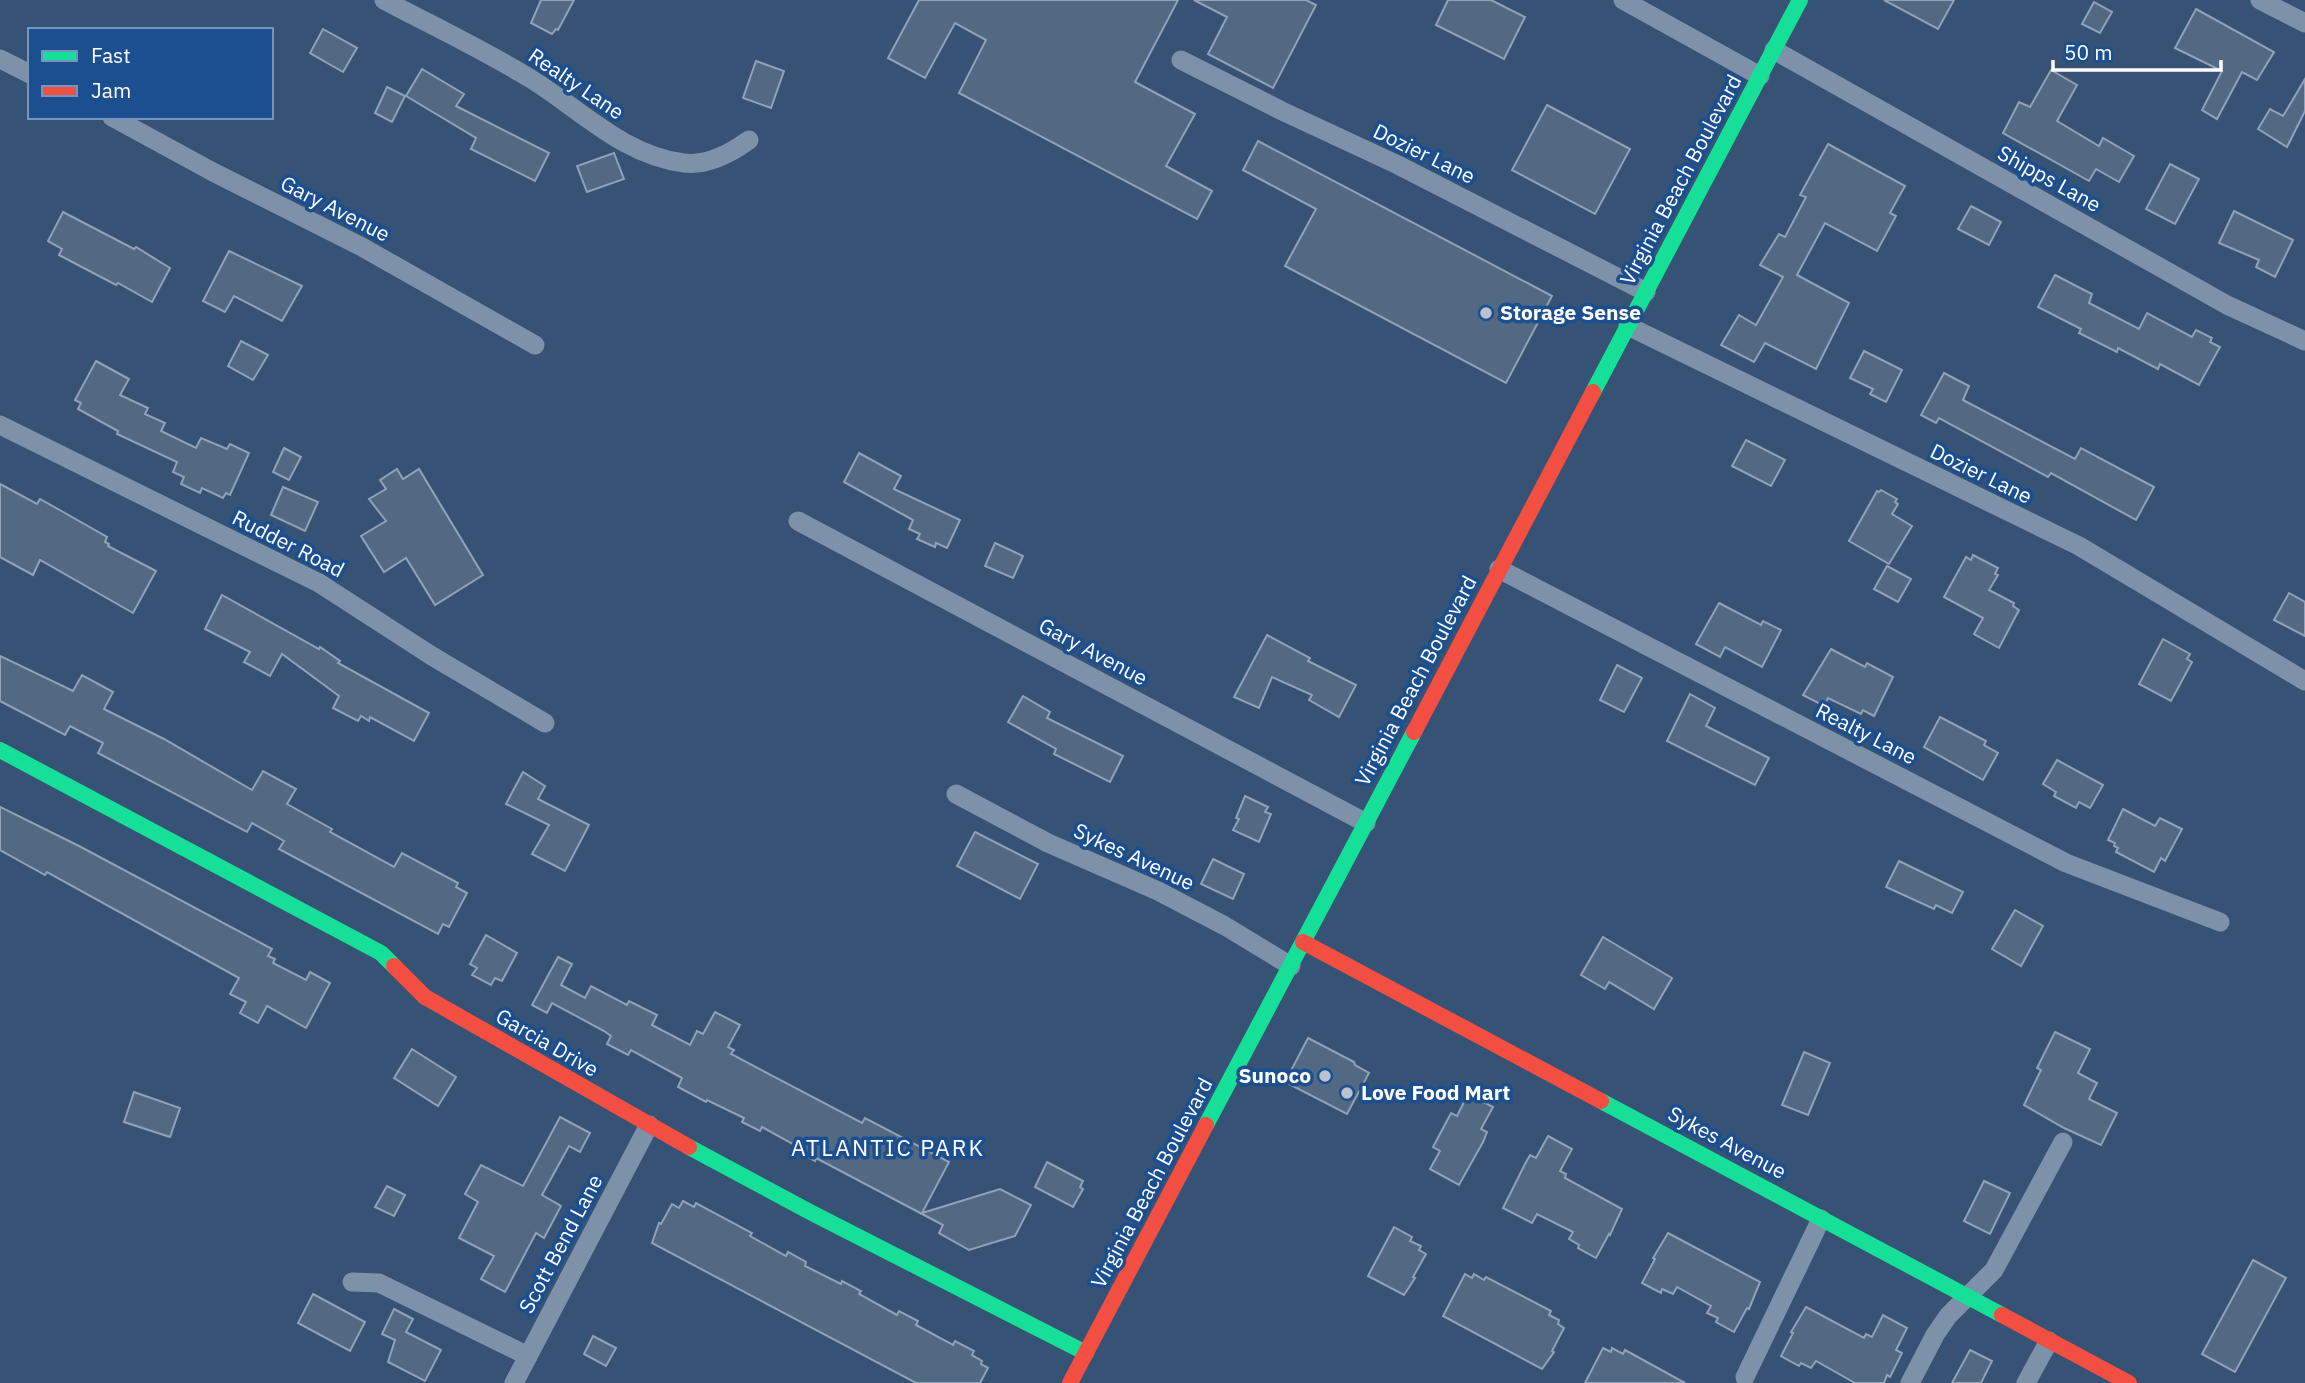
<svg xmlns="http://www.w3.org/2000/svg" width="2305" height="1383" font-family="'IBM Plex Sans',sans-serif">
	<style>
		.building { fill: #526984; stroke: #92a2b6; stroke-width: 2 }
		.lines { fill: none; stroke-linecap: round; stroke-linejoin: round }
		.street { stroke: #7d92a8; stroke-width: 19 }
		.fast { stroke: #16e098; stroke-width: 16 }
		.jam { stroke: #f24e42; stroke-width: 16 }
		.poi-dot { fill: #b9c2ce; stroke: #1b4f8f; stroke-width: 2.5 }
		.labels { text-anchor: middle; stroke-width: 7; stroke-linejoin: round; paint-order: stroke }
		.street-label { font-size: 21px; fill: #fff; stroke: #1b4f8f }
		.poi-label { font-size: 21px; font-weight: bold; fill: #fff; stroke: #1b4f8f; text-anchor: start }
		.neighbourhood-label { font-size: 23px; letter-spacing: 2px; fill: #fff; stroke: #1b4f8f }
	</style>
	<rect width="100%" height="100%" fill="#365274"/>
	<!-- building -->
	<g class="building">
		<polygon points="541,0 574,0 558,30 556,29 552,34 531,23"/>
		<polygon points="919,0 1178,0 1135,82 1195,114 1166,166 1212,191 1197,219 959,93 986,40 955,23 925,78 888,58"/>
		<polygon points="1194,0 1306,0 1316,5 1273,88 1208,54 1227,17"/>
		<polygon points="1448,0 1491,0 1525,17 1504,59 1436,25"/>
		<polygon points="1884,0 1954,0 1938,29"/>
		<polygon points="2094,2 2112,12 2100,33 2082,24"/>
		<polygon points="2196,9 2274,52 2257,80 2242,72 2217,119 2202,110 2222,71 2175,48"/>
		<polygon points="323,29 357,48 343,72 310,53"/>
		<polygon points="756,61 784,71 771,108 743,98"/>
		<polygon points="422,69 464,94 456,106 549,153 535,181 471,149 476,138 406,96"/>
		<polygon points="2051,70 2077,85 2057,121 2099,146 2103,138 2134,156 2119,182 2096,169 2089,181 2003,133 2019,102 2030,107"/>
		<polygon points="2305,79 2305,111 2287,147 2258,129 2270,109 2283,116"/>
		<polygon points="387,87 405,96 392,122 375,113"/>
		<polygon points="1547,105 1630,149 1595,214 1512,170"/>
		<polygon points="1258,141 1552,296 1506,383 1285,266 1316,209 1243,170"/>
		<polygon points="1828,144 1905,186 1890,213 1896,216 1877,251 1825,223 1797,275 1849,303 1816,369 1765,343 1754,362 1721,345 1739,315 1756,325 1783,277 1760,265 1779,234 1785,237 1806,197 1800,195"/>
		<polygon points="614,153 624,179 587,192 577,166"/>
		<polygon points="2170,164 2199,179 2175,224 2146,209"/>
		<polygon points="1971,206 2001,222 1989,245 1958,229"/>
		<polygon points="2234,211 2293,240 2275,277 2256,267 2259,260 2219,243"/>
		<polygon points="63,212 134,249 136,247 170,268 152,302 118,283 116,285 59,255 62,249 48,241"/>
		<polygon points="229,251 302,286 282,321 234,296 225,312 203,301"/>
		<polygon points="2055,275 2092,294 2089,303 2139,329 2147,313 2192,337 2196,330 2212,338 2210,342 2220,347 2199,385 2160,364 2158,369 2118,348 2117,352 2079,333 2081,329 2038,307"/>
		<polygon points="241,341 268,355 253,380 228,366"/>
		<polygon points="1864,351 1902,370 1886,402 1870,394 1873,389 1850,378"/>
		<polygon points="96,361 129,379 120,395 148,408 145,414 165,423 161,431 196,448 201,438 227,449 230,444 249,453 230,495 226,493 223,498 202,488 200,493 181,484 184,477 173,472 177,462 117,434 118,431 78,409 81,403 75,400"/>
		<polygon points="1944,373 1969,386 1963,400 2075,459 2081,448 2154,487 2136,520 2051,473 2048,477 1939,418 1936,423 1921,415"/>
		<polygon points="1746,440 1785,460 1771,486 1732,466"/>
		<polygon points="284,448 301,457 289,480 273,472"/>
		<polygon points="859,453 901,476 894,489 960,520 947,548 936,543 935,547 917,539 920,534 909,529 913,520 844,482"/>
		<polygon points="397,469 403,479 419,469 483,575 435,605 406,558 384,572 361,536 386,521 369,499 386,489 380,480"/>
		<polygon points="0,484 37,504 40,499 65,513 107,537 105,542 109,544 108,546 156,571 133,613 40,560 33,575 0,557"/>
		<polygon points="283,487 318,502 305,531 271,515"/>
		<polygon points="1881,490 1897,499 1895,502 1898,504 1892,514 1912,526 1889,564 1849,541 1877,491 1879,492"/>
		<polygon points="995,543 1023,556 1013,578 985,566"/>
		<polygon points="1973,555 1998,568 1995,574 1998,575 1989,590 2014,603 2013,606 2019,610 1999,648 1974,634 1983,618 1944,597 1966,557 1971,560"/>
		<polygon points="1887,566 1911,579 1898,602 1874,589"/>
		<polygon points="2289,593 2305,602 2305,636 2274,620"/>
		<polygon points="222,595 319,649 320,647 340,661 338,663 429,713 414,741 370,717 369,721 361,716 358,721 333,708 339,696 282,654 270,676 244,662 250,652 205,629"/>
		<polygon points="1719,603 1761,625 1763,621 1781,630 1762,667 1725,647 1720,657 1696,644"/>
		<polygon points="1267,635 1310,658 1308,661 1356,685 1339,717 1309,700 1312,695 1272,677 1259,708 1234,697"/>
		<polygon points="2163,639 2190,654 2187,659 2192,662 2171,701 2139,684"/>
		<polygon points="1831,649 1865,667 1867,663 1893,677 1874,716 1863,710 1861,714 1828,698 1824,706 1803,695"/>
		<polygon points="0,656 73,691 82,675 113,692 104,709 164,739 252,790 263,771 296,789 287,804 332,829 330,832 394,867 402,853 458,883 456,887 467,893 449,927 443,924 438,934 279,849 284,841 252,823 247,832 98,753 103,743 70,726 65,735 0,701"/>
		<polygon points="1617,665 1642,678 1624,712 1600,700"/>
		<polygon points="1690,694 1715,708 1706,726 1769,758 1755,785 1667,741"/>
		<polygon points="1023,696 1050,712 1047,718 1123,756 1110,782 1054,754 1056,749 1008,722"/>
		<polygon points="1940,717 1986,741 1984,745 1998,753 1983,780 1924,747"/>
		<polygon points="2057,760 2103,785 2090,808 2079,802 2076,808 2054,796 2056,792 2043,784"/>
		<polygon points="523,772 545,786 538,799 589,825 565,871 532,854 549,825 506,804"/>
		<polygon points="1245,796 1268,807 1265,812 1271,814 1259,842 1233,830 1239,819 1236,818"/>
		<polygon points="0,807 79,846 272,949 268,956 275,959 273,963 306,980 310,972 330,983 306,1028 267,1006 258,1023 240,1013 246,1002 230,994 239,978 47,872 45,875 0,850"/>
		<polygon points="2123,809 2155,826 2160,818 2182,829 2165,861 2161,858 2154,872 2116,852 2118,848 2114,846 2115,843 2108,840"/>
		<polygon points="975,832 1038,864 1020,899 957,866"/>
		<polygon points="1213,859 1244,874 1233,899 1201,884"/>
		<polygon points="1899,861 1963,892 1952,913 1936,905 1934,909 1886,887"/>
		<polygon points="2015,910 2043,926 2021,966 1992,949"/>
		<polygon points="486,935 517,953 502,981 495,978 491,985 472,975 477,968 470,964"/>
		<polygon points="1603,937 1672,978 1654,1009 1609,982 1605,989 1581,975"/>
		<polygon points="558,957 572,964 561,985 585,998 591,986 627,1005 629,1001 657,1015 652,1025 690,1045 697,1031 703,1034 715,1012 740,1025 728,1047 734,1050 731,1054 862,1123 865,1118 949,1162 922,1213 1000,1189 1031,1205 1015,1236 969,1250 939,1233 943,1225 816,1158 815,1161 797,1151 798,1147 762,1127 760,1131 742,1122 744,1118 707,1100 706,1102 678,1087 682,1078 631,1050 628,1055 607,1044 611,1036 604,1031 552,1003 547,1013 532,1005"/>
		<polygon points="2055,1032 2090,1049 2078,1073 2097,1083 2089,1099 2117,1113 2101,1145 2064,1128 2024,1105 2041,1070 2037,1068"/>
		<polygon points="1308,1038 1354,1062 1355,1065 1369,1073 1347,1114 1285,1082"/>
		<polygon points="412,1049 456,1077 438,1106 394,1078"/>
		<polygon points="1804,1052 1830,1063 1808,1115 1782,1105"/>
		<polygon points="134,1092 180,1108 170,1137 124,1122"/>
		<polygon points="1468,1094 1493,1107 1481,1129 1487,1132 1483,1142 1459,1185 1430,1169 1440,1151 1433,1147 1451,1113 1457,1116"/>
		<polygon points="560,1117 590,1133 580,1152 569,1146 542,1195 561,1206 544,1238 536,1233 505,1292 481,1279 494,1256 459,1238 478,1202 465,1194 481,1165 523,1186"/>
		<polygon points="1548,1136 1572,1149 1560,1171 1566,1174 1565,1178 1622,1209 1610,1235 1609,1234 1596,1258 1578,1248 1579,1245 1569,1239 1573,1232 1537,1214 1532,1223 1503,1208 1525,1164 1530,1155 1536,1158"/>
		<polygon points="1047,1162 1083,1181 1080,1187 1083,1189 1073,1207 1035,1187"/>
		<polygon points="1984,1181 2010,1193 1990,1234 1964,1221"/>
		<polygon points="387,1186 405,1195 394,1216 375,1207"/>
		<polygon points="683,1201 694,1207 696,1203 752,1233 750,1236 786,1256 788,1252 806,1262 805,1266 841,1284 842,1281 861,1291 859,1294 897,1315 899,1311 918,1321 916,1325 953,1345 955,1341 974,1351 972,1355 982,1361 981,1364 988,1368 980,1383 916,1383 652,1243 659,1223 661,1224 672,1204 679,1208"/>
		<polygon points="1394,1227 1412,1237 1410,1241 1421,1246 1419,1250 1426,1254 1413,1277 1415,1278 1404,1295 1368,1276"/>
		<polygon points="1668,1233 1760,1282 1749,1309 1747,1308 1734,1332 1716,1322 1718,1318 1707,1313 1711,1306 1677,1287 1673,1294 1662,1289 1661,1293 1642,1283 1655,1259 1653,1258"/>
		<polygon points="2253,1260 2286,1278 2235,1372 2202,1354"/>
		<polygon points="1465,1274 1472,1278 1474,1274 1484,1280 1486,1277 1551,1311 1549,1315 1559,1320 1558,1324 1564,1328 1552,1351 1554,1352 1542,1369 1443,1316"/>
		<polygon points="313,1294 365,1322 350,1351 298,1323"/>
		<polygon points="1806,1307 1864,1338 1866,1334 1872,1337 1883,1315 1907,1328 1896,1350 1902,1353 1890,1377 1887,1375 1884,1383 1855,1383 1816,1361 1811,1368 1801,1363 1799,1366 1781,1356 1793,1333 1791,1332"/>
		<polygon points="394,1309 413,1319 406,1332 441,1350 425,1381 388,1362 395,1340 382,1334"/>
		<polygon points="593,1336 616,1348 606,1366 584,1354"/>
		<polygon points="1603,1348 1611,1352 1612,1348 1623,1354 1625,1350 1685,1383 1585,1383"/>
		<polygon points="1970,1350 1992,1361 1981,1383 1952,1383"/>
	</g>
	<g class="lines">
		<!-- street -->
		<g class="street">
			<path d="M384,0C433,26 484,50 531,79C580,109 624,156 684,163C708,166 731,153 749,140"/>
			<polyline points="1623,0 1760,76"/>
			<polyline points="2260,0 2305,23"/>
			<polyline points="1774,50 2227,305 2305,341"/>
			<polyline points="0,59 30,74"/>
			<polyline points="1181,60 1282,111 1398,165 1646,292"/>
			<polyline points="112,117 213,172 362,247 535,345"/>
			<polyline points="1628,326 2079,546 2305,681"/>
			<polyline points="0,425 319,583 432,656 545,723"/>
			<polyline points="798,521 1366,823"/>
			<polyline points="1499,569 2066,863 2220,922"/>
			<polyline points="956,794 1048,843 1158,891 1225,926 1291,966"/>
			<polyline points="352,1282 379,1283 528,1356"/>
			<polyline points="1745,1377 1821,1219"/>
			<polyline points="514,1383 649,1125"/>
			<polyline points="1910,1383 1935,1335 1948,1316 1994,1270 2063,1142"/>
			<polyline points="2026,1383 2049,1341"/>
		</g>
		<!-- fast -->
		<g class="fast">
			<polyline points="1593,392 1800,0"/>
			<polyline points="0,750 381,953 394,966"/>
			<polyline points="1601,1101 2002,1315"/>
			<polyline points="1206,1125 1414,732"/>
			<polyline points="689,1147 810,1212 1086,1353"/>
		</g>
		<!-- jam -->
		<g class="jam">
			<polyline points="1414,732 1593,392"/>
			<polyline points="1303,942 1601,1101"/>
			<polyline points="394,966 425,997 689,1147"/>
			<polyline points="2002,1315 2129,1383"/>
			<polyline points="1070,1383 1206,1125"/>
		</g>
	</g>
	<!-- markers -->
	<g class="poi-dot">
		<circle cx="1486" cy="313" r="7"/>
		<circle cx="1325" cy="1076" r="7"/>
		<circle cx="1347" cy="1093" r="7"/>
	</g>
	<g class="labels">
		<!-- street labels -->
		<g class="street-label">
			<text transform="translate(576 84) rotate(34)" y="7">Realty Lane</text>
			<text transform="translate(1424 154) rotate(26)" y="7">Dozier Lane</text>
			<text transform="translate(2049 179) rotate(29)" y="7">Shipps Lane</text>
			<text transform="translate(1681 180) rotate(-62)" y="7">Virginia Beach Boulevard</text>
			<text transform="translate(335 209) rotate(27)" y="7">Gary Avenue</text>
			<text transform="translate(1981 474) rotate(26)" y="7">Dozier Lane</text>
			<text transform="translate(288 544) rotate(27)" y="7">Rudder Road</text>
			<text transform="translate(1093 652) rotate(28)" y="7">Gary Avenue</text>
			<text transform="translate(1416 681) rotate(-62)" y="7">Virginia Beach Boulevard</text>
			<text transform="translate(1866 734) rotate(27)" y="7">Realty Lane</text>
			<text transform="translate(1134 857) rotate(25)" y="7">Sykes Avenue</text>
			<text transform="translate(547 1043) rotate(30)" y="7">Garcia Drive</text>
			<text transform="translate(1727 1143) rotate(28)" y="7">Sykes Avenue</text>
			<text transform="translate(1152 1183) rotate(-62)" y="7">Virginia Beach Boulevard</text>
			<text transform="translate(561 1244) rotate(-62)" y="7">Scott Bend Lane</text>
		</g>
		<!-- poi labels -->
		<g class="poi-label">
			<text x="1500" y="320">Storage Sense</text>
			<text x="1311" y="1083" text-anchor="end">Sunoco</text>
			<text x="1361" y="1100">Love Food Mart</text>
		</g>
		<!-- neighbourhood labels -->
		<g class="neighbourhood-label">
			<text x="888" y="1156">ATLANTIC PARK</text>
		</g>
	</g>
	<!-- legend -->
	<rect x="28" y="28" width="245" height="91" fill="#1b4f8f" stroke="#7695bc" stroke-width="2"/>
	<rect x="42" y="51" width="35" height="10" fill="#16e098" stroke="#7695bc" stroke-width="2"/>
	<text x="91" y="63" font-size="21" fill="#ffffff">Fast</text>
	<rect x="42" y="86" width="35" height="10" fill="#f24e42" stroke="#7695bc" stroke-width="2"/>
	<text x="91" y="98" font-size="21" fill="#ffffff">Jam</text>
	<!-- scale -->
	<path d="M2053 60v10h168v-10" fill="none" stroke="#ffffff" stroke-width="3.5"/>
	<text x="2064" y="60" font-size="21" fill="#ffffff" stroke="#1b4f8f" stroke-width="5" paint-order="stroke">50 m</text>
</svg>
